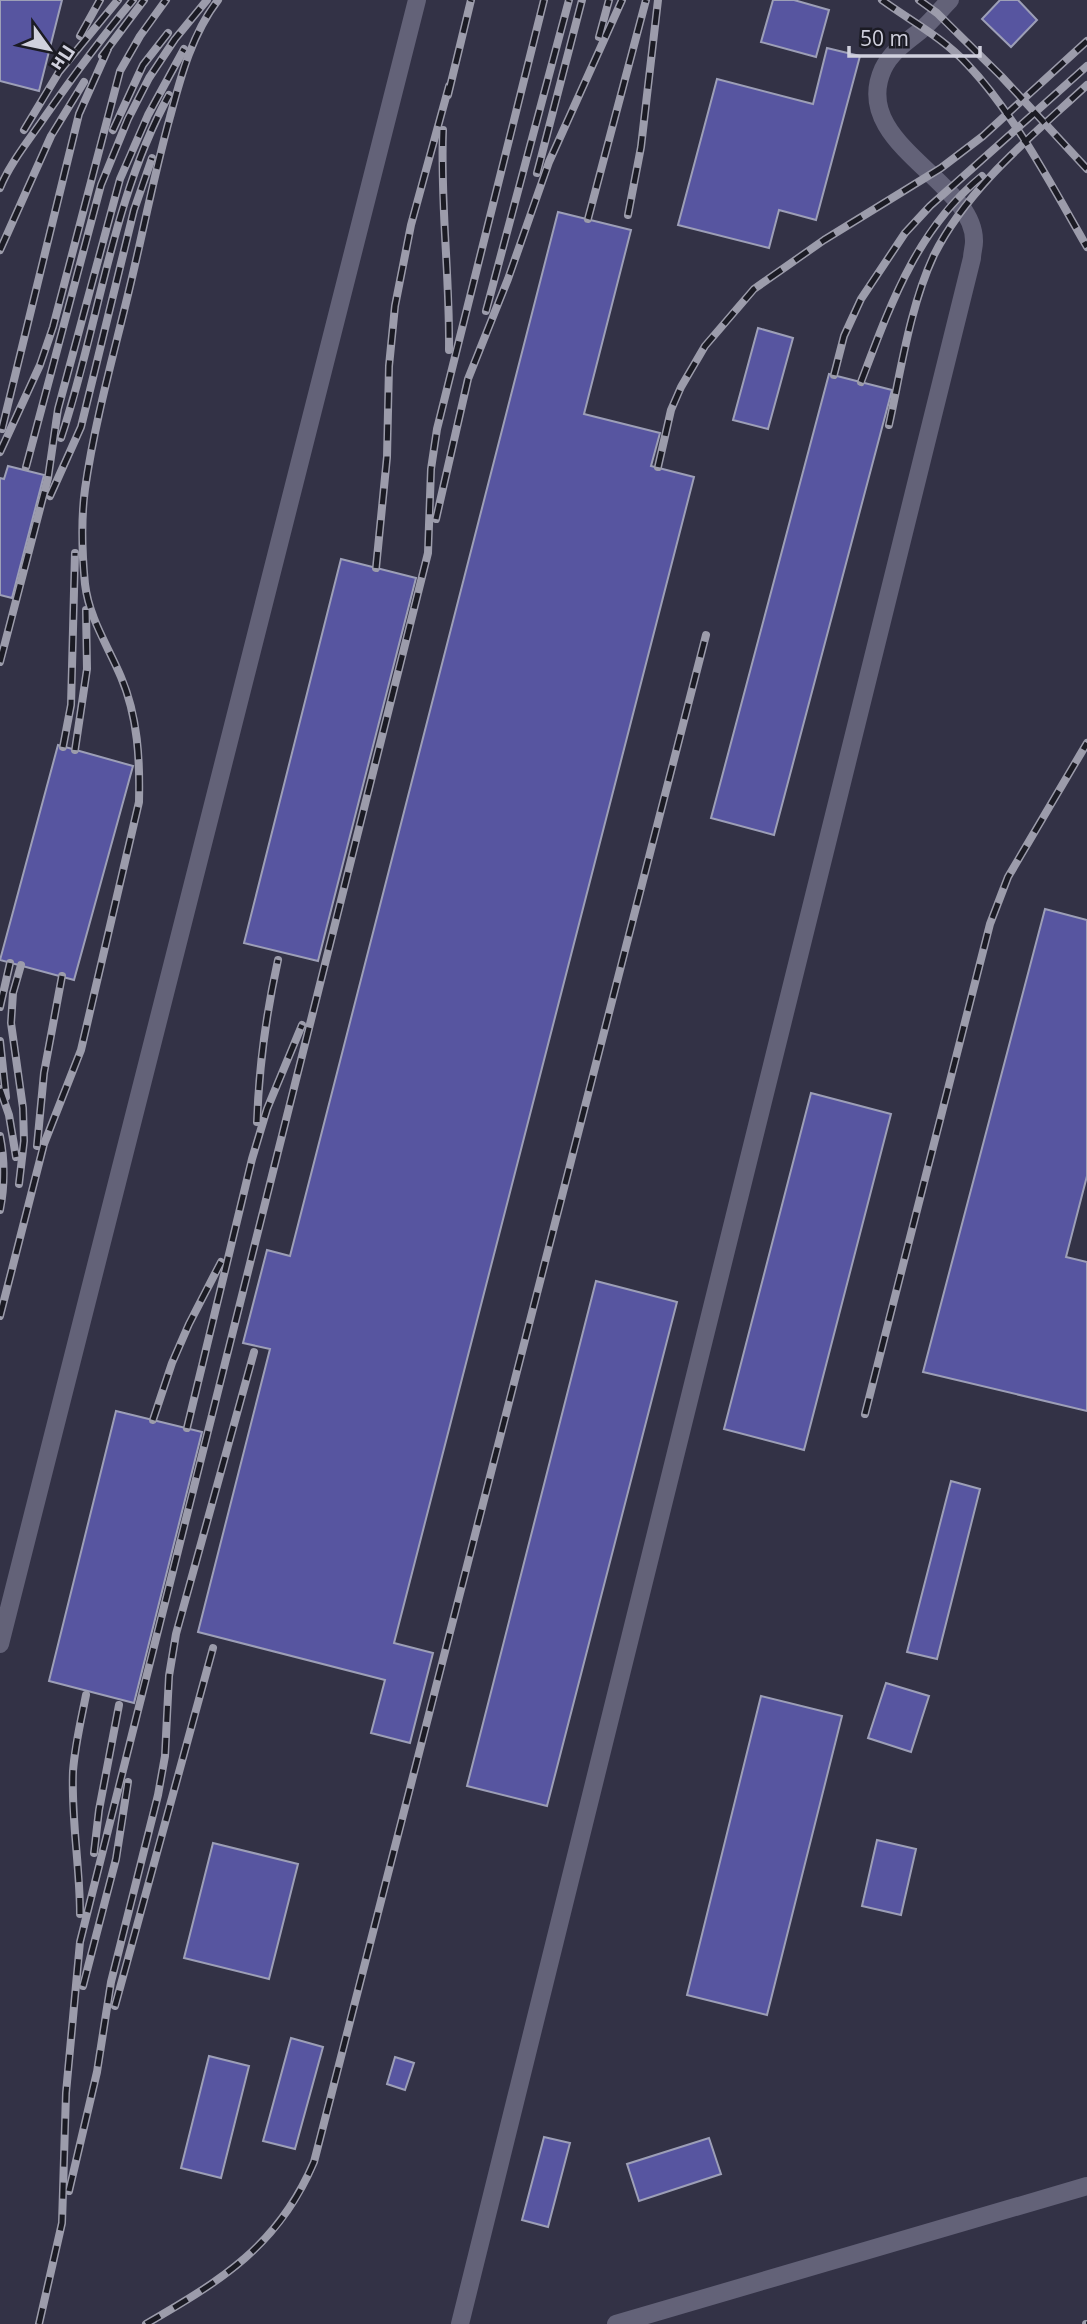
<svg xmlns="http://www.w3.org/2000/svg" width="1087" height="2324" font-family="'Open Sans',sans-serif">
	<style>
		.building { fill: #5755a0; stroke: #9d9fb7; stroke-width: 2 }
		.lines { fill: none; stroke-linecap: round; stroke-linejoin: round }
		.minor { stroke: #636278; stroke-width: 18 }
		.rail-casing { stroke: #9c9cab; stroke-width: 8 }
		.rail { stroke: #1b1b24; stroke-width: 5; stroke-dasharray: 16; stroke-linecap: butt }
	</style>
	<rect width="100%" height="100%" fill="#333246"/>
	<!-- building -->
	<g class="building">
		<polygon points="0,0 62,0 39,91 0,81"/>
		<polygon points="773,0 794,0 829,10 816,57 761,42"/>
		<polygon points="1000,0 1018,0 1037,20 1011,47 982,19"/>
		<polygon points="827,48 860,56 816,220 779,210 769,248 678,225 717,79 813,104"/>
		<polygon points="558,212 631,230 584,414 660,433 651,466 694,477 394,1643 433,1653 410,1743 371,1733 385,1680 198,1632 270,1349 243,1343 267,1250 290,1256"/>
		<polygon points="758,328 793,338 768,429 733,420"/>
		<polygon points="829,374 892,390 774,835 711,818"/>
		<polygon points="8,466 44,475 12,598 0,595 0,478 4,479"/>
		<polygon points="341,559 416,578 318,961 244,943"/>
		<polygon points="58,745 133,766 74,980 0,960"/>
		<polygon points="1045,909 1087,920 1087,1176 1066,1257 1087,1262 1087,1411 923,1372"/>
		<polygon points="811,1093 891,1114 804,1450 724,1429"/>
		<polygon points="596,1281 677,1302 547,1806 467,1786"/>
		<polygon points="116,1411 202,1432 134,1703 49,1681"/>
		<polygon points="951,1481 980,1489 937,1659 907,1652"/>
		<polygon points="886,1683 929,1696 911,1752 868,1738"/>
		<polygon points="761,1696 842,1716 767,2015 687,1995"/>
		<polygon points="877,1840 916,1849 901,1915 862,1906"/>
		<polygon points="213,1843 298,1864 269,1979 184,1958"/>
		<polygon points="291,2038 323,2047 295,2149 263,2141"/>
		<polygon points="209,2056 249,2066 221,2178 181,2168"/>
		<polygon points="395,2057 414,2063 405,2090 387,2084"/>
		<polygon points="544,2137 570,2143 548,2227 522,2220"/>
		<polygon points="709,2138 721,2174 639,2201 627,2164"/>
	</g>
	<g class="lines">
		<!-- minor -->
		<g class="minor">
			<polyline points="0,1644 417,0"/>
			<path d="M460,2324L972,258C972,253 974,247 974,242C976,181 849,144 883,69C891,52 906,42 920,31C931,22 940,10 950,0"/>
			<polyline points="616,2324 1087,2186"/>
		</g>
		<defs>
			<g id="rail">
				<path d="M882,0C911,21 943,38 967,64C1014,113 1053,188 1087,247"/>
				<polyline points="919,0 937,13 1001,76 1087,169"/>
				<polyline points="80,36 100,0"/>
				<polyline points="599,37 609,0"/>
				<polyline points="102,56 144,0"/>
				<polyline points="448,95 471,0"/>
				<polyline points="24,130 59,72 118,0"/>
				<polyline points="113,130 143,65 168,33"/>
				<path d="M443,130C440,203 450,276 449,350"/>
				<polyline points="537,173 582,0"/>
				<path d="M0,188C10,163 29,140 44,118C72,78 101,38 133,0"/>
				<polyline points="628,215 641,147 658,0"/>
				<polyline points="588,219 646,0"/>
				<polyline points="0,250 51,136 84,82"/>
				<polyline points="486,311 569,0"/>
				<polyline points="834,375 844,336 861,299 905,233 930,206 1087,66"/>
				<path d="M861,382C890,306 916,230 982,176"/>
				<path d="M889,425C901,370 910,306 934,255C968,187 1032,136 1087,85"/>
				<polyline points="2,429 79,114 108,49"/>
				<path d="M61,438C99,325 111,201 169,95"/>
				<polyline points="0,452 40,365 53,327 120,71 140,36 166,0"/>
				<polyline points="26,467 101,185 128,119 149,78 175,39 207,0"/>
				<polyline points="658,467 671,410 681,387 705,346 754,289 824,240 941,168 983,136 1087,41"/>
				<polyline points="50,496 81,427 134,210 152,158"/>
				<polyline points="436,519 468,379 508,279 549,162 622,0"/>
				<polyline points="376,568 387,457 389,366 395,306 411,225 449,86"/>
				<polyline points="0,662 48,478 58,409 120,179 148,115 184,49"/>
				<polyline points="63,747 71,705 75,553"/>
				<polyline points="75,750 87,669 86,610"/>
				<polyline points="0,1007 10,963"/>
				<polyline points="0,1041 6,1097"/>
				<polyline points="0,1089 9,1115 16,1157"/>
				<path d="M257,1122C259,1067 266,1014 278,960"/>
				<path d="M0,1136C5,1161 5,1184 0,1210"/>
				<polyline points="37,1146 44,1073 62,976"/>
				<polyline points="19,1184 24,1141 23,1108 11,1023 13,993 21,965"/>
				<path d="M0,1316L44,1144L81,1050L139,802C140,760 138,717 121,677C108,646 89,618 85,584C82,553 81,519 85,489C95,419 115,350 131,282C144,227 155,171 170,117C181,76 192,34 218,0"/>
				<polyline points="865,1414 990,924 1008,877 1087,743"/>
				<polyline points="153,1420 172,1363 189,1324 221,1262"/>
				<polyline points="187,1428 252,1159 267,1109 302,1025"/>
				<polyline points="94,1853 99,1810 119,1705"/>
				<path d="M80,1914C80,1866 71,1819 73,1771C75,1745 81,1720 86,1695"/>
				<polyline points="83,1986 116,1859 128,1782"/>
				<polyline points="115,2006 213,1648"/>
				<polyline points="69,2191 97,2072 111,1982 158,1795 165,1756 169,1676 176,1634 254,1352"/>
				<polyline points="39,2324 62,2223 66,2093 80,1942 428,553 431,469 437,429 544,0"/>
				<path d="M146,2324C222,2280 278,2246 314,2162L706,635"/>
				<polyline points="1086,2324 1087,2324"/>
			</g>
		</defs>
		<!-- rail casing -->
		<use href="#rail" class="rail-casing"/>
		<!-- rail -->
		<use href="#rail" class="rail"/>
	</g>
	<!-- north arrow -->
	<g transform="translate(49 49) rotate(123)" stroke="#1b1b24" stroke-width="5" paint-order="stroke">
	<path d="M0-5L12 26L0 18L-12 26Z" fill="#d0d0dd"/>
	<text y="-10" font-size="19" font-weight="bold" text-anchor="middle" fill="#d0d0dd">Пн</text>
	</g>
	<!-- scale -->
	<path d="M849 46v10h131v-10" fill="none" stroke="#d0d0dd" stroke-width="3.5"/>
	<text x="860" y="46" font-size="21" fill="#d0d0dd" stroke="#1b1b24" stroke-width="5" paint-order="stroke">50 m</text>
</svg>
